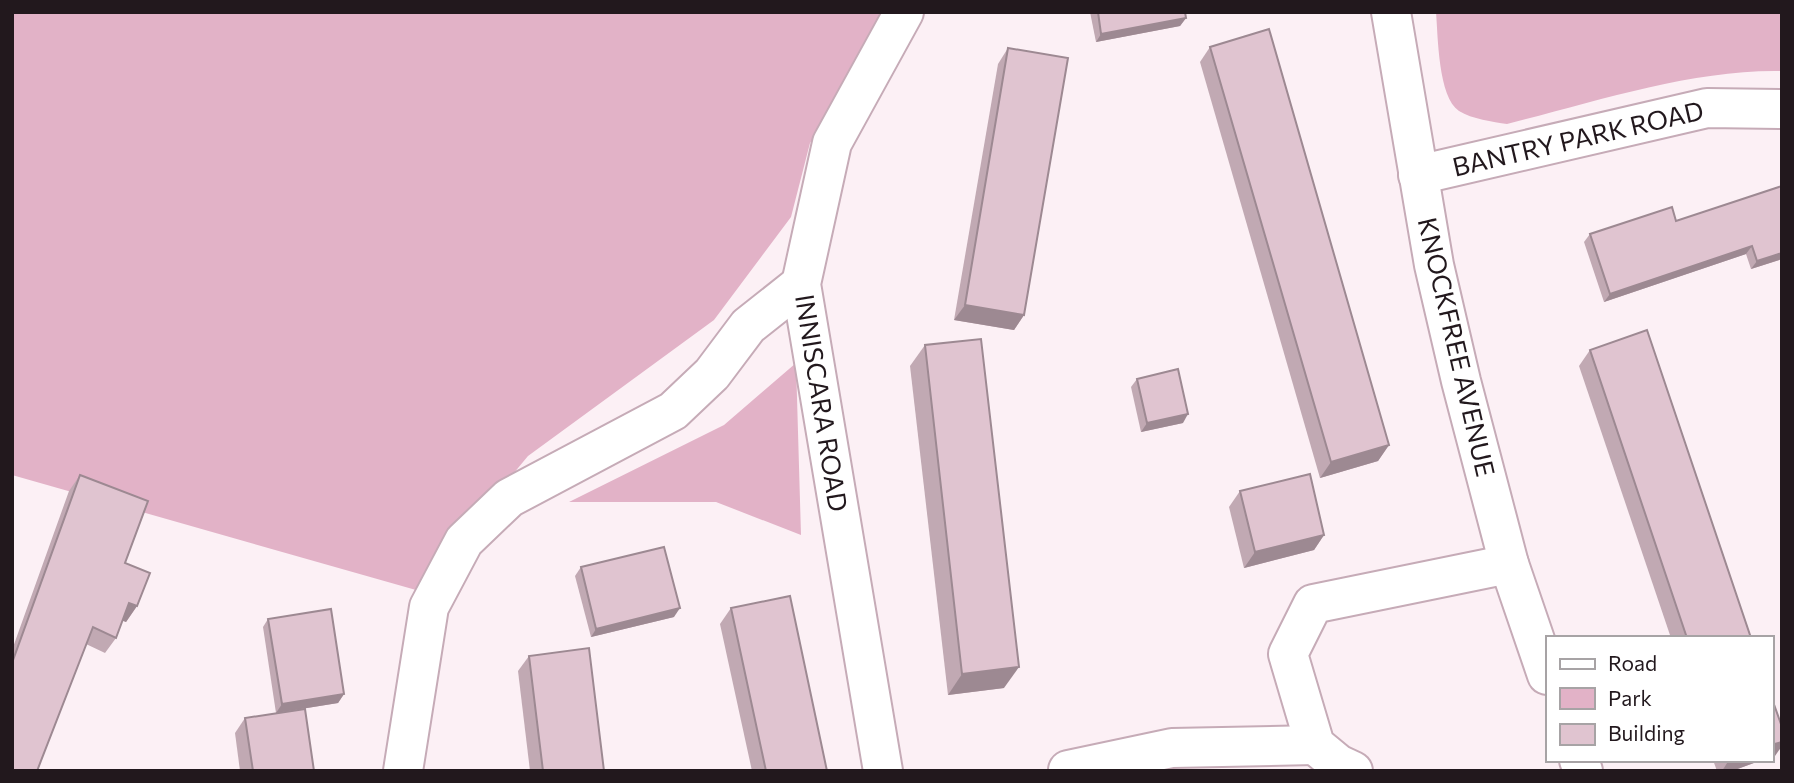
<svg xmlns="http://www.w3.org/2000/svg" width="1794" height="783" font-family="Commissioner,sans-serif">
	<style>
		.green { fill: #e2b2c7 }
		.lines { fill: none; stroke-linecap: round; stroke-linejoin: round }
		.minor-casing { stroke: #c6abb7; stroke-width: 42 }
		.tertiary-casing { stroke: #c6abb7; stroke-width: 42 }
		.minor { stroke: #fff; stroke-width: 38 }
		.tertiary { stroke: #fff; stroke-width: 38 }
		.wall { fill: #c1a9b3 }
		.shaded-wall { fill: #9d8992 }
		.building { fill: #e0c4d0; stroke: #9d8992; stroke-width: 2 }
		.labels { text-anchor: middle; stroke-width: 7; stroke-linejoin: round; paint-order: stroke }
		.street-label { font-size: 26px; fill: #22181d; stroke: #fff }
	</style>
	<rect width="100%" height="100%" fill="#fcf0f5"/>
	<!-- green -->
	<g class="green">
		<polygon points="14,12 897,12 810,143 791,217 714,320 528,456 416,590 12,475"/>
		<path d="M1436,12H1782V71C1693,69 1594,102 1507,124C1493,122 1472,119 1459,111C1438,97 1438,36 1436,12Z"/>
		<polygon points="796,363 801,535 716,502 569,502 724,425"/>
	</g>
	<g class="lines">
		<defs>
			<g id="minor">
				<polyline points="1418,175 1707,108 1782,109"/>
				<polyline points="1068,770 1172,748 1315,745"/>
				<polyline points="403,771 429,607 464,541 509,498 673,411 712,374 748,326 801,284"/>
				<polyline points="883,771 801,284 832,143 904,12"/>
				<polyline points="1353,771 1338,764 1315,745 1288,654 1313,604 1509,564"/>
			</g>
			<g id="tertiary">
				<polyline points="1391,12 1434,265 1461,381 1509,564 1547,675"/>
				<polyline points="1579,760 1583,771"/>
			</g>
		</defs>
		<!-- minor casing -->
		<use href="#minor" class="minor-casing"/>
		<!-- tertiary casing -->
		<use href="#tertiary" class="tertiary-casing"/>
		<!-- minor -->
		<use href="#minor" class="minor"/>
		<!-- tertiary -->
		<use href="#tertiary" class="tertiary"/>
	</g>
	<!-- wall -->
	<g class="wall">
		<polygon points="1090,12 1185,12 1186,18 1180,26 1096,42"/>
		<polygon points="1210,47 1389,445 1378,461 1320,478 1200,62"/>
		<polygon points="1008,48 1024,315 1014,330 954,320 998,64"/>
		<polygon points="1782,186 1782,259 1751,269 1746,254 1604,302 1584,242 1590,234 1676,221"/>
		<polygon points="925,345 1004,688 948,695 910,366"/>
		<polygon points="1590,350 1751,638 1671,638 1579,366"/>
		<polygon points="1137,379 1183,423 1141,432 1131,387"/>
		<polygon points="80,475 125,563 137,606 126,622 122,620 116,638 105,653 86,644 12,771 12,650 69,491"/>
		<polygon points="1240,491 1324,535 1314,550 1244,568 1229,507"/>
		<polygon points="581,567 674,617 591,637 575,576"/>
		<polygon points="731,608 827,771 752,771 720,624"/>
		<polygon points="268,619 344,694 338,703 276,713 263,627"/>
		<polygon points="529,656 604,771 530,771 518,671"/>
		<polygon points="245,718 314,771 240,771 235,733"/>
		<polygon points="1713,760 1762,760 1732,771 1717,771"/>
	</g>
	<!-- shaded-wall -->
	<g class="shaded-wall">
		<polygon points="1186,18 1180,26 1096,42 1101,34"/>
		<polygon points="1752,246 1746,254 1604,302 1610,294"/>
		<polygon points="1782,253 1782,259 1751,269 1757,261"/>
		<polygon points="965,305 1024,315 1014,330 954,320"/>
		<polygon points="1188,414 1183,423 1141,432 1147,423"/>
		<polygon points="1389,445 1378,461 1320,478 1331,462"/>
		<polygon points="1324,535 1314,550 1244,568 1255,552"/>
		<polygon points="129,603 137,606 126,622 118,619"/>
		<polygon points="680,608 674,617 591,637 596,629"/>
		<polygon points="1019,667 1004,688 948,695 962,674"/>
		<polygon points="344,694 338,703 276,713 282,704"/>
		<polygon points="1782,742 1782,746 1775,756 1771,757 1771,745"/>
		<polygon points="1729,760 1762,760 1732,771 1722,771"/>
	</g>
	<!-- building -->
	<g class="building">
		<polygon points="1098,12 1185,12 1186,18 1101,34"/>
		<polygon points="1269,29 1389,445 1331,462 1210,47"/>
		<polygon points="1008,48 1068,58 1024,315 965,305"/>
		<polygon points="1782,186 1782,253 1757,261 1752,246 1610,294 1590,234 1672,207 1676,221"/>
		<polygon points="1647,330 1751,638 1687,638 1590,350"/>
		<polygon points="981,339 1019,667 962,674 925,345"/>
		<polygon points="1178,369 1188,414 1147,423 1137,379"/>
		<polygon points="1310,474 1324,535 1255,552 1240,491"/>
		<polygon points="80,475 148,501 125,563 150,573 137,606 129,603 116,638 93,627 37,771 12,771 12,663"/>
		<polygon points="664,547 680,608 596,629 581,567"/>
		<polygon points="790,596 827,771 766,771 731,608"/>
		<polygon points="331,609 344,694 282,704 268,619"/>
		<polygon points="589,648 604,771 543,771 529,656"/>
		<polygon points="1771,696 1782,727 1782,742 1771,745"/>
		<polygon points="305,709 314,771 253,771 245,718"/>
	</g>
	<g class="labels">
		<!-- street labels -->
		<g class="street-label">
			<text transform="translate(1578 139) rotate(-13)" y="9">BANTRY PARK ROAD</text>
			<text transform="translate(1456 347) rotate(77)" y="9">KNOCKFREE AVENUE</text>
			<text transform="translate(821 403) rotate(81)" y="9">INNISCARA ROAD</text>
		</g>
	</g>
	<!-- border -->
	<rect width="1794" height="783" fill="none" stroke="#22181d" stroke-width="28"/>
	<!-- legend -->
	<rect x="1546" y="636" width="228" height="126" fill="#ffffff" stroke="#a7a3a5" stroke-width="2"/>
	<rect x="1560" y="659" width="35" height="10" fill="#ffffff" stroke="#a7a3a5" stroke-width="2"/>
	<text x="1608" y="671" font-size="21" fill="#22181d">Road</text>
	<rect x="1560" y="688" width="35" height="21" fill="#e2b2c7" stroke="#a7a3a5" stroke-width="2"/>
	<text x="1608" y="706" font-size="21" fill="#22181d">Park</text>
	<rect x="1560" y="724" width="35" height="21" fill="#e0c4d0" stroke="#a7a3a5" stroke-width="2"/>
	<text x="1608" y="741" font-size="21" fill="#22181d">Building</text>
</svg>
